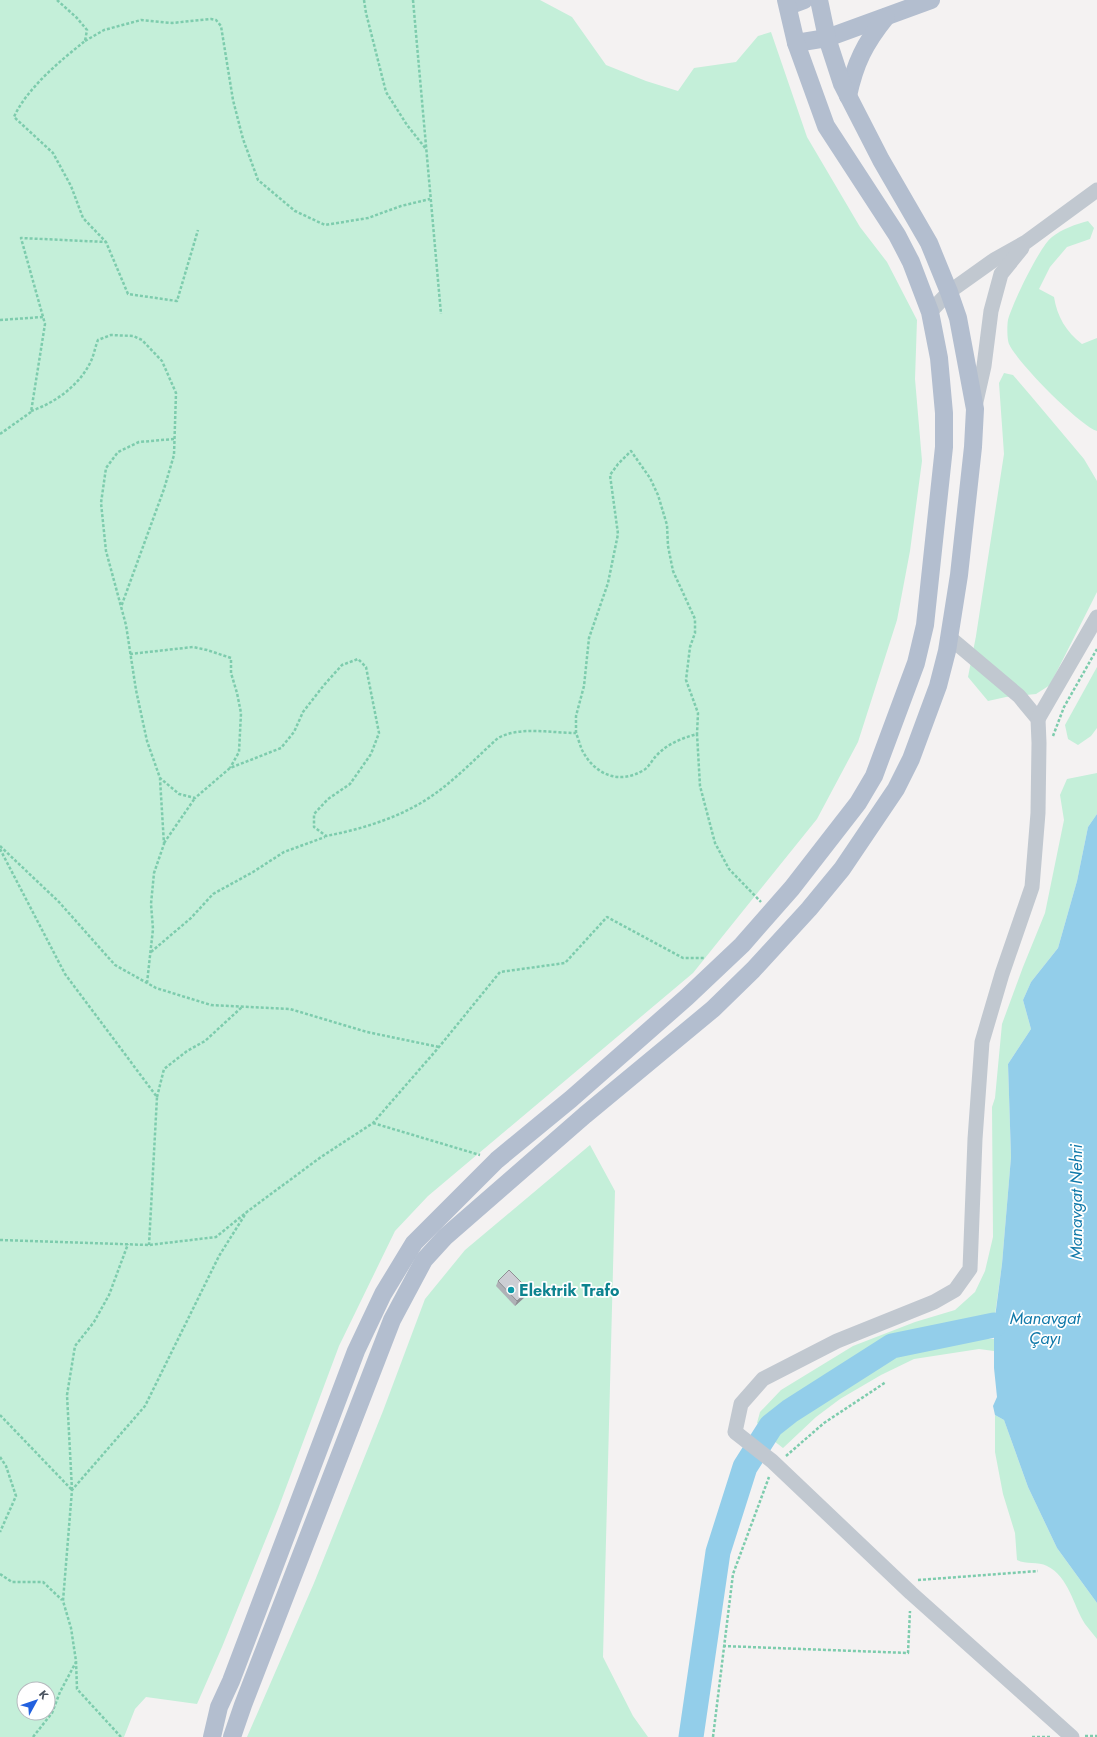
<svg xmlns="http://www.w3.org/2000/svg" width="1097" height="1737" font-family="Jost,sans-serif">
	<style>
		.green { fill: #c4efd9; fill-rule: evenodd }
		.water { fill: #93ceea }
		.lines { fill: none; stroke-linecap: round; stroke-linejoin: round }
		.river { stroke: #93ceea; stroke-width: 25 }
		.path { stroke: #7dccad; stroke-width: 2.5; stroke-dasharray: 3 2; stroke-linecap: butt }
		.minor { stroke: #c1c8d0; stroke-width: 15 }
		.major { stroke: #b3becf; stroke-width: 18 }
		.wall { fill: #afb1b6 }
		.shaded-wall { fill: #8f9094 }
		.building { fill: #ccced4; stroke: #8f9094 }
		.culture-dot { fill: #0f9aa8; stroke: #fff; stroke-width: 1.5 }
		.labels { text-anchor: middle; stroke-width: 3.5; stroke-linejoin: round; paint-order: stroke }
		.culture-label { font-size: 16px; font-weight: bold; fill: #0d838f; stroke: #fff; text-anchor: start }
		.water-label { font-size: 17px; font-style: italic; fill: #127aaa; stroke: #fff }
	</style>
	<rect width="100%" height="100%" fill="#f4f2f2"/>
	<!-- green -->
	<g class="green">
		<path d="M0,0H540L572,17L606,65L646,81L678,91L694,68L736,62L758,36L771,32L807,137L860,227L887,262L917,320L915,379L922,461L910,551L897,620L858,742L817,819L693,973L428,1196L395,1231L339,1346L278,1509L222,1647L197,1704L146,1697L135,1709L124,1737H0ZM24,1689H48V1713H24Z"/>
		<path d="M1088,221L1094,228L1090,239L1067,247L1050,267L1039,289L1054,297C1057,316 1066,332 1082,344L1097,338V431C1079,425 1017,362 1009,344C1007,339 1007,325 1008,320C1012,304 1040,246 1052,237C1062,229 1076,224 1088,221Z"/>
		<polygon points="1004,373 1013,375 1031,396 1084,459 1097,481 1097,592 1050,685 1036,694 1006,697 988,701 968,677 976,636 1004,454 999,383"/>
		<polygon points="1097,667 1097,728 1091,736 1078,745 1068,739 1065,725"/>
		<path d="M1097,773V814L1088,827L1077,881L1058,948L1031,982L1023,1000L1031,1029L1008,1064L1011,1157L1002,1264L995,1315L895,1339C865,1352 838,1371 811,1389C794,1401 776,1412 762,1427L757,1423L760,1412L781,1390L853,1346L915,1322L955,1310L975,1292L985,1271L993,1237L992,1107L995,1098L1002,1024L1023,967L1045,913L1064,820L1060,795L1067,779Z"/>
		<polygon points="590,1145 615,1191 603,1657 633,1716 648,1737 247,1737 314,1583 383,1411 425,1299 465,1250"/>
		<polygon points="971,1337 994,1339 994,1351 979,1349 914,1359 881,1375 840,1399 816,1417 783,1448 774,1441 777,1430 811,1402 858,1373 897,1353 933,1343"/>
		<path d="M995,1415L1004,1420L1028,1487L1057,1548L1097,1603V1639C1093,1634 1089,1629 1085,1624C1073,1605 1069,1577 1047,1566C1038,1561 1026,1565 1017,1560L1015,1533L1003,1494L995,1452Z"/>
	</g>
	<!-- water -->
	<polygon class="water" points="1097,814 1097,1603 1057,1548 1028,1487 1004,1420 995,1415 993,1406 997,1397 994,1368 994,1325 1002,1264 1011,1157 1008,1064 1031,1029 1023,1000 1031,982 1058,948 1077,881 1088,827"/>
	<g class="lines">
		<!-- river -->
		<polyline class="river" points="691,1737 718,1552 745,1467 771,1426 790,1411 892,1346 994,1325"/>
		<!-- path -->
		<g class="path">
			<path d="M57,0L77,18L87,30L85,41C60,61 27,88 14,117L53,153L71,186L83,218L106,242"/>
			<polyline points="364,0 366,13 386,92 407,125 426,149"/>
			<polyline points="413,0 441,314"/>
			<polyline points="85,41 104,30 141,20 172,23 211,19 216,20 221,26 233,100 243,139 258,180 295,211 325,225 368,218 401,206 430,199"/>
			<polyline points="0,320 43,317"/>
			<path d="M31,411C55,403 80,385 91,361C94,355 95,347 98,340L111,335L133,336L142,340L162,361L176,393L174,455L164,489L121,607"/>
			<polyline points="0,434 31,412 45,324 21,238 106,242 128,294 177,301 198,230"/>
			<path d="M174,439L139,442L118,452L106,468L101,503L106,551L126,625L136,690L147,741L160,778L179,794L195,798L230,768L281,748L294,732L303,712L324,685L342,665L358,659L366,667L379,733L371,754L350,784L328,799L314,814V827L326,836C363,829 405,816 436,793C458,777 477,757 498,738C520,726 551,733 576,733C578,738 580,745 582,750C595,775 619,785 644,770C649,767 652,760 656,756C667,744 682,738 697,734L700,786L715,843L729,869L761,902"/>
			<polyline points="130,654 193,647 207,650 231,658 231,673 237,693 241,713 239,752 230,768"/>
			<polyline points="576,733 576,716 584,686 589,638 608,583 618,534 610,475 618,464 631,451 650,478 658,495 667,525 668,546 673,571 695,619 695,633 690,647 686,680 698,713 697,734"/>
			<polyline points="1053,736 1064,707 1097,649"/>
			<polyline points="164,843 195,798"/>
			<polyline points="0,846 59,902 115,965 156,988 211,1005 290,1009 367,1032 439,1047"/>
			<polyline points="0,849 65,974 157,1097 149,1245"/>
			<polyline points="151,952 191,918 213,894 253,872 284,852 325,837"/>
			<polyline points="147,983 153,929 151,904 154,873 164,844 160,779"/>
			<polyline points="157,1097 164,1069 187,1051 205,1041 242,1007"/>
			<polyline points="373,1123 480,1155"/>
			<polyline points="0,1240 149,1245 216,1237 248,1211 321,1157 373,1123 439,1047 500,972 565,963 607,917 683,958 705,958"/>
			<polyline points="0,1415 72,1490"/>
			<polyline points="786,1456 824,1423 886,1382"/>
			<polyline points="0,1457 6,1466 16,1496 0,1532"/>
			<polyline points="72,1490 67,1395 75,1346 94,1322 109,1295 128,1244"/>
			<polyline points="0,1574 12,1582 43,1582 62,1600"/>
			<polyline points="918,1580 1038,1571"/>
			<polyline points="723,1646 908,1653 910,1611"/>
			<polyline points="1085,1736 1097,1736"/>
			<polyline points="33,1737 52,1713 60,1692 76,1662"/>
			<polyline points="121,1737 77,1689 76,1661 71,1628 63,1601 72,1490 145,1406 219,1256 246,1213"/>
			<polyline points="713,1737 733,1574 769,1477"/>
			<polyline points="1032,1737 1050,1737"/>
		</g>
		<!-- minor -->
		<g class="minor">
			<polyline points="930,312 949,292 994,260 1026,242 1097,190"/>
			<polyline points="975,406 984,366 991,311 1001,274 1022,248"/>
			<polyline points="949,637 1019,696 1038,719 1039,743 1038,813 1032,887 1002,974 982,1042 975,1139 970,1269 955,1290 934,1302 837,1341 763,1379 741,1404 735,1432 772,1461 911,1593 1072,1737"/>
			<polyline points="1038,719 1097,617"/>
		</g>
		<!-- major -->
		<g class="major">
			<polyline points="788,6 804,0"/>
			<polyline points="796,43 827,38 931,0"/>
			<path d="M848,96C855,63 865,43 886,17"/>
			<polyline points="212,1737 219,1707 231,1681 356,1351 383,1294 414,1243 497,1160 571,1099 687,997 742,945 792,888 858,803 874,776 916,663 925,625 944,447 944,413 939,358 930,312 911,262 897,235 826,126 796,43 786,0"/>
			<polyline points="232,1737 243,1705 392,1320 424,1260 445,1237 585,1115 713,1009 753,970 809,909 842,869 896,789 911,759 938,686 947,651 959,575 973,447 975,409 958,318 949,292 929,243 881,160 842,84 827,38 819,0"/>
		</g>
	</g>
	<!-- wall -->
	<polygon class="wall" points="498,1281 527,1295 515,1306 496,1286"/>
	<!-- shaded-wall -->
	<polygon class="shaded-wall" points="529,1290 527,1295 515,1306 517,1301"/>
	<!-- building -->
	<polygon class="building" points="509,1270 529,1290 517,1301 498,1281"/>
	<!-- markers -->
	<circle class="culture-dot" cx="511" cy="1290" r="4"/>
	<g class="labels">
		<!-- culture labels -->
		<g class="culture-label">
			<text x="519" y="1296">Elektrik Trafo</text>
		</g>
		<!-- water labels -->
		<g class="water-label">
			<text transform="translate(1076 1202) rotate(-90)" y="6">Manavgat Nehri</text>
			<text x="1045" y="1324">Manavgat<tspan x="1045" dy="20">Çayı</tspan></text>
		</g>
	</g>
	<!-- north arrow -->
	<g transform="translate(36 1701) rotate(50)"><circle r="19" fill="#ffffff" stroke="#b7babf"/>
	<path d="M0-3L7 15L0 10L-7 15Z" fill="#2261df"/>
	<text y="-6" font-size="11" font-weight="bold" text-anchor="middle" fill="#4a535f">K</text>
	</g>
</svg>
